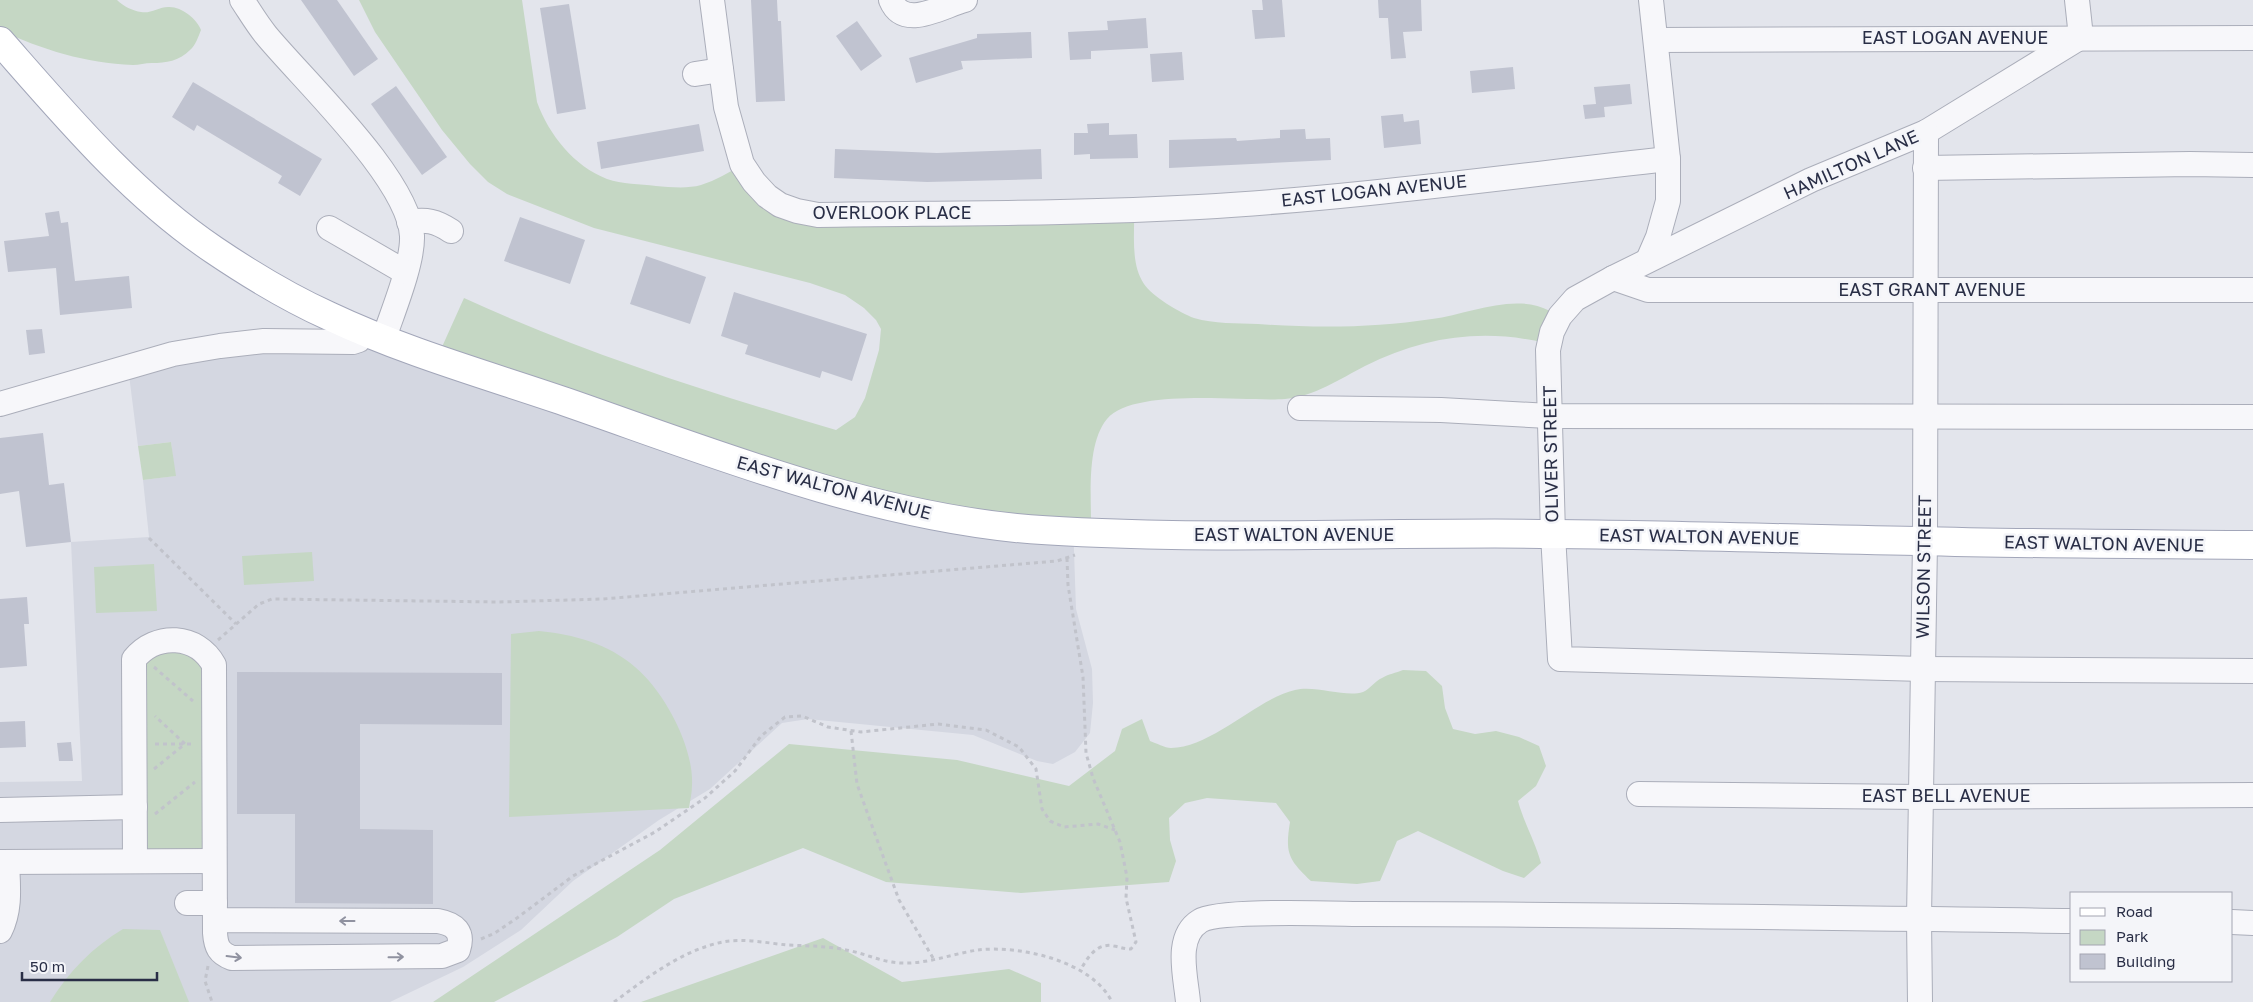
<svg xmlns="http://www.w3.org/2000/svg" width="2253" height="1002" font-family="'Golos Text',sans-serif">
	<style>
		.built { fill: #d4d7e1 }
		.green { fill: #c5d7c4 }
		.building { fill: #c0c3d0 }
		.lines { fill: none; stroke-linecap: round; stroke-linejoin: round }
		.minor-casing { stroke: #abaeba; stroke-width: 26 }
		.major-casing { stroke: #a2a6b9; stroke-width: 30 }
		.path { stroke: #c1c3cb; stroke-width: 3; stroke-dasharray: 4 4; stroke-linecap: butt }
		.minor { stroke: #f7f7fa; stroke-width: 24 }
		.major { stroke: #fff; stroke-width: 28 }
		.oneway { stroke: #9092a0 }
		.labels { text-anchor: middle; stroke-width: 5; stroke-linejoin: round; paint-order: stroke }
		.street-label { font-size: 18px; fill: #292e46; stroke: #f4f5f9 }
	</style>
	<rect width="100%" height="100%" fill="#e3e5ec"/>
	<!-- built -->
	<polygon class="built" points="353,342 1073,522 1076,609 1092,669 1093,703 1090,733 1075,752 1053,764 1037,761 973,735 808,719 782,723 710,789 659,820 573,881 521,930 463,967 390,1002 0,1002 0,782 82,781 71,542 149,537 143,480 175,476 171,442 138,446 128,367"/>
	<!-- green -->
	<g class="green">
		<path d="M0,0H117C123,6 133,11 141,12C150,14 159,7 168,7C181,6 197,19 201,30C198,37 196,45 190,50C179,61 166,63 152,63C145,63 139,65 133,65C85,63 43,50 0,30Z"/>
		<path d="M359,0H522L537,102C549,135 574,166 607,179C622,184 640,184 656,186C670,187 687,189 701,185C716,180 729,173 742,164L780,205L1134,210C1135,233 1130,263 1144,284C1152,296 1180,313 1194,318C1214,324 1237,323 1258,324C1316,328 1374,328 1432,319C1469,314 1515,292 1550,311L1545,343C1482,328 1423,337 1365,366C1340,379 1315,396 1285,399C1245,402 1134,387 1107,419C1087,443 1091,493 1091,522L928,510L437,358L464,298C584,353 710,393 836,430L855,417L865,398L879,350L881,329L876,320L864,308L845,295L810,283L594,228L507,194L488,182L470,164L442,130L375,32Z"/>
		<polygon points="171,442 176,476 143,480 138,446"/>
		<polygon points="312,552 314,581 244,585 242,556"/>
		<polygon points="154,564 157,611 96,613 94,567"/>
		<path d="M539,631C573,634 609,644 635,667C664,691 694,747 692,785C692,793 690,801 689,808L509,817L511,634Z"/>
		<polygon points="156,643 209,656 214,861 135,861 138,653"/>
		<path d="M1403,670L1426,671L1442,686L1445,708L1453,729L1475,734L1496,731L1519,737L1539,746L1546,766L1536,786L1518,801C1524,823 1535,841 1541,863L1524,878L1503,871L1418,831L1397,841L1380,881L1357,884L1311,881C1288,859 1285,853 1290,822L1276,803L1207,798L1185,803L1169,818L1170,840L1176,861L1169,882L1021,893L886,882L803,848L674,899L617,937L494,1002H433L660,850L789,744L957,760L1069,786L1115,751L1122,729L1142,719L1150,741C1156,743 1165,748 1171,748C1213,747 1256,699 1295,690C1316,685 1346,698 1363,692C1370,689 1375,681 1382,678C1388,674 1396,673 1403,670Z"/>
		<path d="M123,929L160,930L189,1002H50C69,971 93,947 123,929Z"/>
		<polygon points="823,938 902,982 1009,969 1041,983 1041,1002 641,1002"/>
	</g>
	<!-- building -->
	<g class="building">
		<polygon points="301,0 337,0 378,59 354,76"/>
		<polygon points="751,0 777,0 778,21 781,21 785,101 756,102"/>
		<polygon points="1262,0 1282,0 1285,37 1255,39 1252,10 1263,10"/>
		<polygon points="1378,0 1421,0 1422,31 1403,32 1406,58 1391,59 1388,18 1379,18"/>
		<polygon points="569,4 586,109 557,114 540,8"/>
		<polygon points="1146,18 1148,48 1091,51 1091,59 1070,60 1068,32 1108,30 1107,21"/>
		<polygon points="857,21 882,56 861,71 836,36"/>
		<polygon points="1031,32 1032,58 961,61 963,69 916,83 909,58 977,38 977,34"/>
		<polygon points="1182,52 1184,80 1152,82 1150,54"/>
		<polygon points="1513,67 1515,89 1472,93 1470,71"/>
		<polygon points="193,82 322,159 300,196 278,183 282,176 197,125 194,131 172,117"/>
		<polygon points="1630,84 1632,104 1604,107 1605,117 1585,119 1583,105 1596,104 1594,87"/>
		<polygon points="396,86 447,157 422,175 371,104"/>
		<polygon points="1403,114 1404,122 1419,120 1421,144 1384,148 1381,116"/>
		<polygon points="1109,123 1109,135 1137,134 1138,158 1090,159 1090,154 1074,155 1074,133 1088,133 1087,124"/>
		<polygon points="699,124 704,151 601,169 597,142"/>
		<polygon points="1305,129 1306,139 1330,138 1331,160 1169,168 1169,140 1236,138 1237,141 1280,138 1280,130"/>
		<polygon points="835,149 937,153 1041,149 1042,179 927,182 834,178"/>
		<polygon points="59,211 61,223 68,222 75,281 129,276 132,308 60,315 56,268 8,272 4,241 49,236 45,213"/>
		<polygon points="520,217 585,240 570,284 504,261"/>
		<polygon points="646,256 706,277 690,324 630,304"/>
		<polygon points="734,292 867,334 852,381 822,371 820,378 745,354 748,345 721,336"/>
		<polygon points="42,329 45,353 29,355 26,330"/>
		<polygon points="43,433 49,485 64,483 71,542 26,547 19,491 0,494 0,438"/>
		<polygon points="27,597 29,624 24,624 27,666 0,668 0,599"/>
		<polygon points="237,672 502,673 502,725 360,724 360,829 433,830 433,904 295,903 295,814 237,814"/>
		<polygon points="25,721 26,747 0,748 0,722"/>
		<polygon points="71,742 73,761 59,761 57,743"/>
	</g>
	<g class="lines">
		<defs>
			<g id="minor">
				<path d="M242,0C250,12 257,24 266,35C303,80 409,179 412,236C413,263 393,311 384,338"/>
				<path d="M712,0L726,107L742,164L754,182L767,196L780,205L797,211L818,215C945,213 1072,214 1199,207C1356,198 1512,176 1668,159"/>
				<path d="M891,0C904,31 942,6 965,0"/>
				<polyline points="2077,0 2081,37 1926,132 1811,180 1613,278 1575,299 1560,316 1552,332 1548,350 1553,534 1560,659 1923,669 2253,671"/>
				<polyline points="1657,40 2253,38"/>
				<polyline points="695,74 721,70"/>
				<polyline points="1925,168 2190,164 2253,165"/>
				<path d="M409,222C426,219 436,221 451,231"/>
				<polyline points="329,228 405,272"/>
				<polyline points="1648,260 1658,237 1668,201 1668,159 1651,0"/>
				<polyline points="1613,278 1648,290 2253,290"/>
				<polyline points="0,404 173,354 220,346 264,341 353,342 359,340 366,331"/>
				<polyline points="1300,408 1441,410 1549,416 2253,417"/>
				<polyline points="1639,794 1920,797 2253,795"/>
				<polyline points="0,810 135,807"/>
				<path d="M135,861L134,659C156,632 197,634 214,665L215,933C216,947 219,953 232,958L442,956L458,950C464,932 455,924 438,921L215,920"/>
				<polyline points="0,862 214,861"/>
				<polyline points="187,903 215,903"/>
				<polyline points="2232,922 2253,923"/>
				<path d="M0,931C11,909 8,886 7,862"/>
				<path d="M1188,1002C1186,977 1174,937 1200,921C1218,909 1339,914 1367,914C1602,914 1837,918 2072,921"/>
				<polyline points="1920,1002 1919,919 1925,542 1926,132"/>
			</g>
			<path id="major" d="M0,41C66,116 131,194 214,250C251,275 289,298 329,316C405,352 487,375 566,402C713,453 860,512 1016,528C1068,533 1120,534 1172,535C1300,537 1428,532 1556,534C1676,535 1797,539 1917,541C2029,544 2141,544 2253,545"/>
		</defs>
		<!-- minor casing -->
		<use href="#minor" class="minor-casing"/>
		<!-- major casing -->
		<use href="#major" class="major-casing"/>
		<!-- path -->
		<g class="path">
			<polyline points="149,538 236,624"/>
			<path d="M1067,558L1068,585L1083,677L1086,753L1093,778L1120,842L1127,877L1126,898L1136,942L1131,949C1124,949 1120,947 1114,946C1097,942 1087,958 1080,971"/>
			<polyline points="218,640 259,604 272,599 499,602 603,599 1057,561 1075,555"/>
			<polyline points="154,667 193,701"/>
			<polyline points="851,731 857,784 867,812 899,900 933,958"/>
			<polyline points="155,744 194,744"/>
			<polyline points="154,769 185,744 155,716"/>
			<polyline points="155,814 195,782"/>
			<polyline points="481,939 495,933 517,918 573,876 655,832 705,798 735,771 761,736 785,717 802,716 828,727 861,732 938,724 986,730 1019,747 1036,769 1042,809 1050,821 1064,827 1098,824 1115,830"/>
			<polyline points="208,966 205,981 212,1002"/>
			<path d="M614,1002C647,978 682,950 723,942C743,938 767,943 787,945C809,946 830,946 851,951C865,954 878,960 892,962C920,967 950,954 978,950C1020,945 1092,961 1112,1002"/>
		</g>
		<!-- minor -->
		<use href="#minor" class="minor"/>
		<!-- major -->
		<use href="#major" class="major"/>
	</g>
	<!-- one-way arrows -->
	<defs><path id="oneway-shaft" d="M-6 0H5M1.5-3L5.5 0L1.5 3" fill="none" stroke-width="1.6" stroke-linecap="round" stroke-linejoin="round" transform="scale(1.25)"/></defs>
	<g class="oneway">
		<use href="#oneway-shaft" transform="translate(347 921) rotate(-180)"/>
		<use href="#oneway-shaft" transform="translate(234 957) rotate(7)"/>
		<use href="#oneway-shaft" transform="translate(396 957) rotate(-1)"/>
	</g>
	<g class="labels">
		<!-- street labels -->
		<g class="street-label">
			<text x="1955" y="44">EAST LOGAN AVENUE</text>
			<text transform="translate(1851 165) rotate(-24)" y="6">HAMILTON LANE</text>
			<text transform="translate(1374 191) rotate(-6)" y="6">EAST LOGAN AVENUE</text>
			<text x="892" y="219">OVERLOOK PLACE</text>
			<text x="1932" y="296">EAST GRANT AVENUE</text>
			<text transform="translate(1551 454) rotate(-91)" y="6">OLIVER STREET</text>
			<text transform="translate(834 488) rotate(15)" y="6">EAST WALTON AVENUE</text>
			<text x="1294" y="541">EAST WALTON AVENUE</text>
			<text transform="translate(1699 537) rotate(1)" y="6">EAST WALTON AVENUE</text>
			<text transform="translate(2104 544) rotate(1)" y="6">EAST WALTON AVENUE</text>
			<text transform="translate(1924 567) rotate(-89)" y="6">WILSON STREET</text>
			<text x="1946" y="802">EAST BELL AVENUE</text>
		</g>
	</g>
	<!-- legend -->
	<rect x="2070" y="892" width="162" height="90" fill="#f4f5f9" stroke="#a3a5b1"/>
	<rect x="2080" y="908" width="25" height="8" fill="#ffffff" stroke="#a3a5b1"/>
	<text x="2116" y="917" font-size="15" fill="#292e46">Road</text>
	<rect x="2080" y="930" width="25" height="15" fill="#c5d7c4" stroke="#a3a5b1"/>
	<text x="2116" y="942" font-size="15" fill="#292e46">Park</text>
	<rect x="2080" y="954" width="25" height="15" fill="#c0c3d0" stroke="#a3a5b1"/>
	<text x="2116" y="967" font-size="15" fill="#292e46">Building</text>
	<!-- scale -->
	<path d="M22 972v8h135v-8" fill="none" stroke="#292e46" stroke-width="2.5"/>
	<text x="30" y="972" font-size="15" fill="#292e46" stroke="#f4f5f9" stroke-width="4" paint-order="stroke">50 m</text>
</svg>
